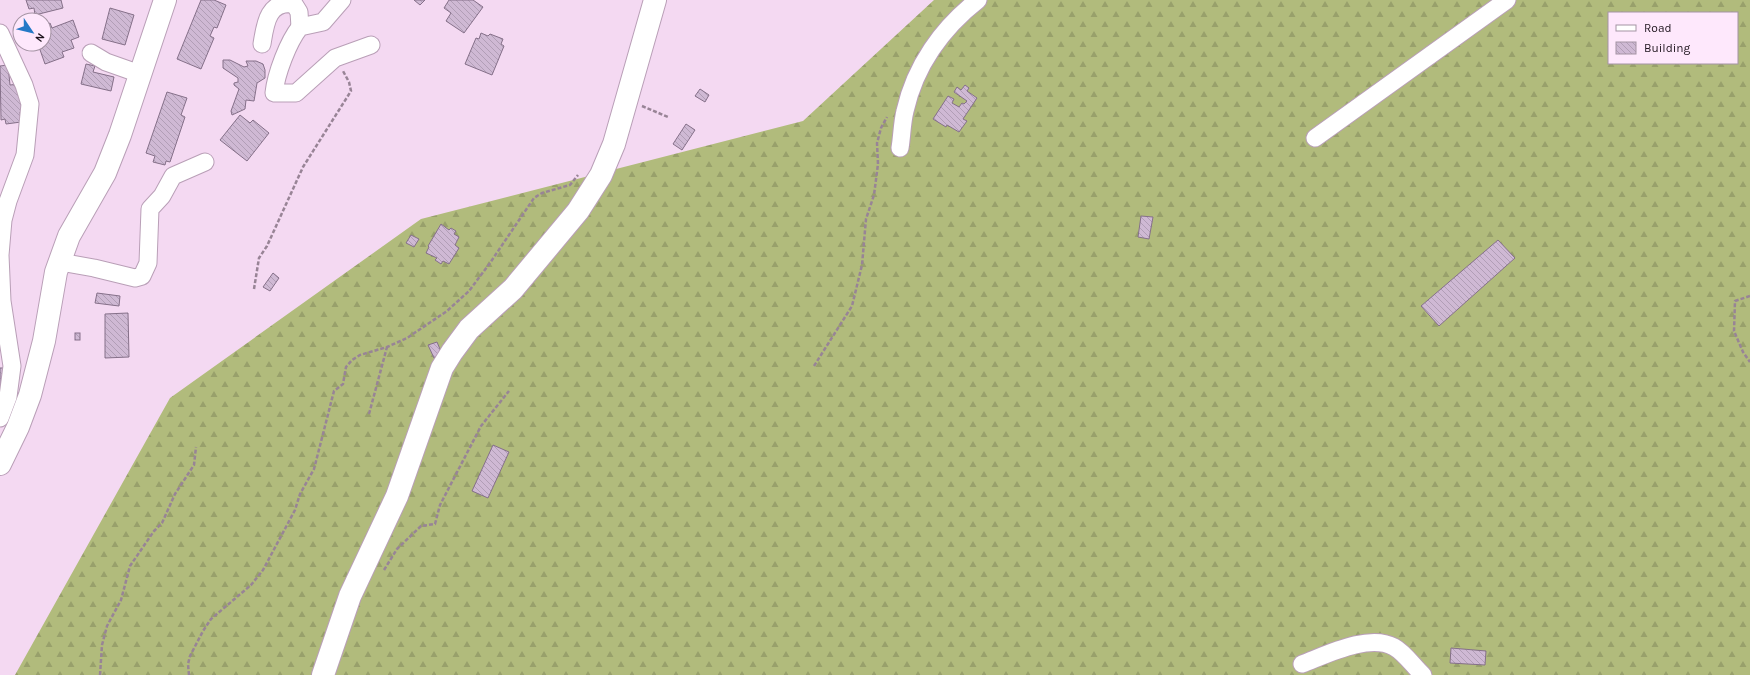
<svg xmlns="http://www.w3.org/2000/svg" width="1750" height="675" font-family="Karla,sans-serif">
	<style>
		.forest { fill: url(#forest-firs); fill-rule: evenodd }
		.building { fill: url(#building-back-hatch); stroke: #857089 }
		.lines { fill: none; stroke-linecap: round; stroke-linejoin: round }
		.minor-casing { stroke: #b99fb7; stroke-width: 19 }
		.tertiary-casing { stroke: #b99fb7; stroke-width: 24 }
		.secondary-casing { stroke: #b99fb7; stroke-width: 24 }
		.path { stroke: #988496; stroke-width: 2.5; stroke-dasharray: 4 2; stroke-linecap: butt }
		.minor { stroke: #fff; stroke-width: 17 }
		.tertiary { stroke: #fff; stroke-width: 22 }
		.secondary { stroke: #fff; stroke-width: 22 }
	</style>
	<defs>
		<pattern id="forest-firs" width="22" height="20" patternUnits="userSpaceOnUse"><rect width="22" height="20" fill="#b1bb7c"/><path d="M5 1l3.5 6h-7zM16 11l3.5 6h-7z" fill="#98a06b"/></pattern>
		<pattern id="building-back-hatch" width="6" height="6" patternUnits="userSpaceOnUse"><rect width="6" height="6" fill="#cfb9d4"/><path d="M-1 5l2 2M0 0l6 6M5-1l2 2" fill="none" stroke="#b19eb6"/></pattern>
	</defs>
	<rect width="100%" height="100%" fill="#f4d9f2"/>
	<!-- forest -->
	<path class="forest" d="M934,0H1750V675H15L170,398L421,219L803,121ZM1609,13H1737V63H1609Z"/>
	<!-- building -->
	<g class="building">
		<polygon points="26,0 61,0 63,8 35,15 34,8 29,9"/>
		<polygon points="201,0 214,0 226,5 217,28 214,27 210,36 214,38 201,69 177,59"/>
		<polygon points="414,0 425,0 420,5"/>
		<polygon points="449,0 473,0 483,7 464,33 446,21 451,13 444,8"/>
		<polygon points="110,8 134,15 125,45 102,39"/>
		<polygon points="73,20 79,37 71,40 74,48 62,52 64,57 45,64 38,44 44,44 44,31 46,30 44,26 50,23 52,28"/>
		<polygon points="481,33 488,36 490,34 503,39 501,44 504,46 492,75 465,64 476,38 479,39"/>
		<polygon points="223,60 230,60 244,67 248,66 246,61 256,61 263,64 265,70 265,78 257,83 254,101 246,100 245,109 232,115 231,111 239,89 234,85 234,83 238,82 238,78 223,68"/>
		<polygon points="86,64 95,66 93,72 114,77 111,91 81,84"/>
		<polygon points="8,65 10,85 20,84 23,111 20,112 21,122 6,124 5,119 1,120 0,66"/>
		<polygon points="965,85 969,88 967,91 977,98 963,119 967,121 959,132 947,125 946,127 933,119 948,96 954,99 952,103 959,107 962,103 964,104 967,101 954,92 957,87 961,90"/>
		<polygon points="700,89 709,95 705,102 695,96"/>
		<polygon points="167,92 187,98 181,115 185,117 170,162 166,161 165,165 153,162 155,156 146,153"/>
		<polygon points="240,115 250,123 253,120 269,133 247,161 220,140"/>
		<polygon points="686,124 695,130 682,150 673,144"/>
		<polygon points="1141,216 1153,217 1149,239 1138,237"/>
		<polygon points="441,224 449,230 451,228 456,231 454,234 459,237 455,245 459,248 449,264 443,261 441,264 435,260 437,258 426,253 429,247 428,246"/>
		<polygon points="411,235 419,239 414,247 406,243"/>
		<polygon points="1498,240 1515,258 1439,326 1421,306"/>
		<polygon points="273,273 279,278 270,291 263,287"/>
		<polygon points="97,293 120,296 119,306 95,303"/>
		<polygon points="128,313 129,357 105,358 105,314"/>
		<rect x="75" y="333" width="5" height="7"/>
		<polygon points="437,342 442,354 434,358 428,345"/>
		<polygon points="0,368 7,368 0,399"/>
		<polygon points="493,445 509,452 488,498 472,491"/>
		<polygon points="1451,648 1486,651 1485,665 1450,663"/>
	</g>
	<g class="lines">
		<defs>
			<g id="minor">
				<path d="M342,0L323,22L300,27C288,42 276,74 274,93H296L335,58L371,45"/>
				<polyline points="0,33 24,85 30,104 25,155 8,201 3,220 0,255 2,301 12,366 8,397 0,418"/>
				<path d="M262,44C265,26 267,0 294,4L299,12L300,27"/>
				<polyline points="91,53 106,62 140,74"/>
				<polyline points="1315,138 1507,0"/>
				<path d="M900,148C902,136 902,123 905,111C915,66 942,28 978,0"/>
				<polyline points="60,262 94,268 135,278 142,276 148,263 150,209 162,196 173,176 205,162"/>
				<path d="M1302,664C1326,655 1369,633 1394,647C1405,653 1414,667 1423,675"/>
			</g>
			<polyline id="tertiary" points="323,675 350,596 397,496 442,368 452,352 469,329 513,289 578,211 601,175 614,144 655,0"/>
			<polyline id="secondary" points="0,464 18,427 30,395 44,341 56,272 69,236 105,173 120,135 165,0"/>
		</defs>
		<!-- minor casing -->
		<use href="#minor" class="minor-casing"/>
		<!-- tertiary casing -->
		<use href="#tertiary" class="tertiary-casing"/>
		<!-- secondary casing -->
		<use href="#secondary" class="secondary-casing"/>
		<!-- path -->
		<g class="path">
			<polyline points="642,106 668,117"/>
			<polyline points="254,289 259,258 267,246 303,167 351,91 349,82 343,71"/>
			<polyline points="1750,296 1735,301 1734,331 1743,352 1750,362"/>
			<polyline points="814,366 852,306 862,265 866,219 874,195 878,164 877,143 881,128 887,117"/>
			<polyline points="369,414 387,347"/>
			<polyline points="384,570 397,549 421,526 435,524 440,505 481,426 509,391"/>
			<polyline points="100,675 102,645 107,626 121,600 130,566 154,531 162,523 175,494 194,465 196,447"/>
			<polyline points="189,675 188,664 190,656 203,631 211,619 251,585 263,570 295,510 300,494 314,469 334,391 343,384 346,367 352,360 360,355 387,347 407,338 447,311 469,291 490,263 534,198 542,193 570,185 578,175"/>
		</g>
		<!-- minor -->
		<use href="#minor" class="minor"/>
		<!-- tertiary -->
		<use href="#tertiary" class="tertiary"/>
		<!-- secondary -->
		<use href="#secondary" class="secondary"/>
	</g>
	<!-- legend -->
	<rect x="1608" y="12" width="130" height="52" fill="#fee8fc" stroke="#a493a3"/>
	<rect x="1616" y="25" width="20" height="6" fill="#ffffff" stroke="#a493a3"/>
	<text x="1644" y="32" font-size="12" fill="#1e141d">Road</text>
	<rect x="1616" y="42" width="20" height="12" fill="url(#building-back-hatch)" stroke="#a493a3"/>
	<text x="1644" y="52" font-size="12" fill="#1e141d">Building</text>
	<!-- north arrow -->
	<g transform="translate(32 32) rotate(125)"><circle r="19" fill="#fee8fc" stroke="#a493a3"/>
	<path d="M0-3L7 15L0 10L-7 15Z" fill="#2579c7"/>
	<text y="-6" font-size="11" font-weight="bold" text-anchor="middle" fill="#1e141d">N</text>
	</g>
</svg>
